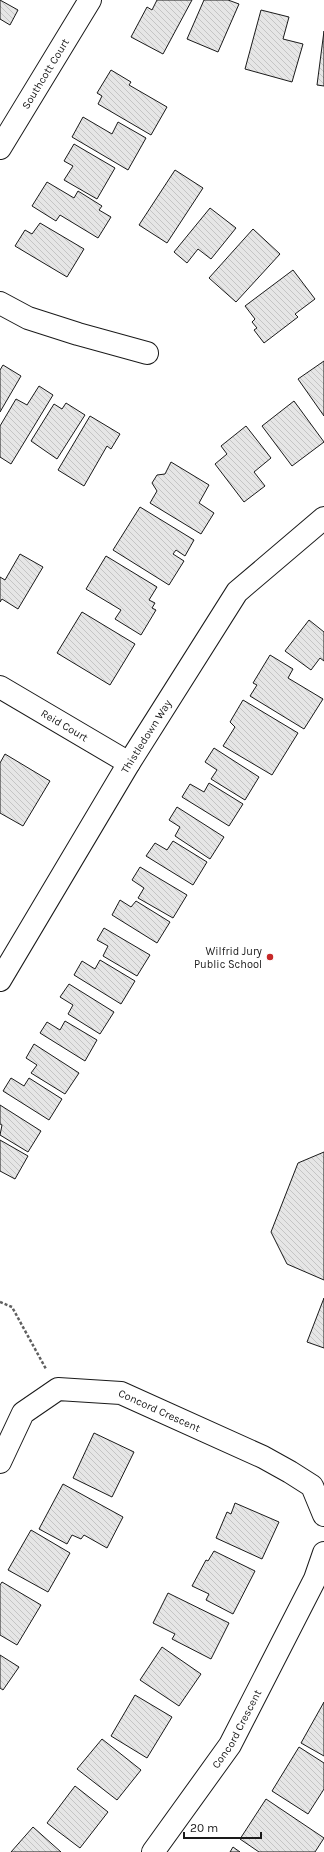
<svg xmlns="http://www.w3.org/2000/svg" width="324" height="1852" font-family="Karla,sans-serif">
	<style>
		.building { fill: url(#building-back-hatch); stroke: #1a1a1a }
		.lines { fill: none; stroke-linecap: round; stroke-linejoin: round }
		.minor-casing { stroke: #1a1a1a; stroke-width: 24 }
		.path { stroke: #5f5f5f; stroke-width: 2.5; stroke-dasharray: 3 2; stroke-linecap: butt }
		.minor { stroke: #fff; stroke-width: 22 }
		.poi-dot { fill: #c62828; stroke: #fff; stroke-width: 1.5 }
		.labels { text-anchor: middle; stroke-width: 3; stroke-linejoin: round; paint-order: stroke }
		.street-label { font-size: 11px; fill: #1a1a1a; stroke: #fff }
		.poi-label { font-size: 11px; fill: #1a1a1a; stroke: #fff; text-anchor: end }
	</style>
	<defs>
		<pattern id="building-back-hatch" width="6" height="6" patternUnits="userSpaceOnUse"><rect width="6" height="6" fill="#e6e6e6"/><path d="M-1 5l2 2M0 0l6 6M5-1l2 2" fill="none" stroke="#c5c5c5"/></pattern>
	</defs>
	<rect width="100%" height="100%" fill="#fff"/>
	<!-- building -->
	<g class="building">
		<polygon points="0,0 18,10 10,25 0,19"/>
		<polygon points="157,0 192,0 163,54 131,37 147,7 152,10"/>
		<polygon points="204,0 228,0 239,4 218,52 187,39"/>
		<polygon points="261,10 289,17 283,39 303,44 292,82 245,69"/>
		<polygon points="324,31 324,86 317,85"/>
		<polygon points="111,70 131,82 129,85 167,107 151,135 98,104 102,96 97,93"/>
		<polygon points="83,117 112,134 118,122 146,138 128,170 72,137"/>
		<polygon points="74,144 115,168 97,199 64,180 73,166 64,161"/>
		<polygon points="175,170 203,188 167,243 139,225"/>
		<polygon points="47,182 74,198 78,191 102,206 99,210 111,217 98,238 60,215 56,221 32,206"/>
		<polygon points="210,208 236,228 211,259 198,249 187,263 174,252"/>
		<polygon points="40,223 84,249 67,277 15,246 25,230 32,234"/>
		<polygon points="253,229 280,254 236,302 209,278"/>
		<polygon points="293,270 315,299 295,314 298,317 264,343 254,330 257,328 252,322 255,319 245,306"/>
		<polygon points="324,361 324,416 298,379"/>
		<polygon points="3,365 21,376 0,412 0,370"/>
		<polygon points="39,386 53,395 11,464 0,457 0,426 16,399 27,405"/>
		<polygon points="294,401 324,442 292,466 262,426"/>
		<polygon points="66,403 85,415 57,459 31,441 54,404 62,409"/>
		<polygon points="90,416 120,434 111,449 107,446 84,486 58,470"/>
		<polygon points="246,426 271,458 254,472 265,486 244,502 215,464 227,454 221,446"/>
		<polygon points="171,462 209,485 199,503 214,513 201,534 150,503 157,491 152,483 157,475 165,474"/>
		<polygon points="140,507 194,540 185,556 176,550 173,554 184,561 169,585 113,550"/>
		<polygon points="20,554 43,567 18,609 2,599 0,602 0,577 5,580"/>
		<polygon points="106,556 157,587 149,600 155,603 152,608 156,610 141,635 115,619 121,610 86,589"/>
		<polygon points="82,612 135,644 110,685 57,653"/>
		<polygon points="309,620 324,632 324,661 320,658 311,670 285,651"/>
		<polygon points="270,655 293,669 288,678 323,699 304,729 250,696 257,685 253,683"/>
		<polygon points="243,700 298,733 272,775 223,746 235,727 230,722"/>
		<polygon points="214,748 259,777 245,800 211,779 217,770 205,762"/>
		<polygon points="5,754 50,781 23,826 0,813 0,763"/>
		<polygon points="209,783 243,804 229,826 182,797 190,784 204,792"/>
		<polygon points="177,807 224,837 210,859 175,836 180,827 169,820"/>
		<polygon points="173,841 207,862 193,885 146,856 155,843 167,850"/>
		<polygon points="140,867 187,895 173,918 138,898 144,888 132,880"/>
		<polygon points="120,900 131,907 136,901 170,922 157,943 112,915"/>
		<polygon points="104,928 150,955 137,976 103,956 108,946 97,940"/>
		<polygon points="100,960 135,981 121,1004 74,975 82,961 95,969"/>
		<polygon points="69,984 114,1012 100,1034 68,1014 73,1005 60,997"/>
		<polygon points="65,1021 97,1040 85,1061 40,1033 47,1022 60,1030"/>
		<polygon points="34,1044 79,1073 65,1094 31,1073 37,1065 26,1058"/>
		<polygon points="11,1078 24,1086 29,1078 62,1099 49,1120 3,1091"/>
		<polygon points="0,1105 41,1131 28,1152 0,1135 2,1125 0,1124"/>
		<polygon points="0,1140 28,1156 15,1179 0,1171"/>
		<polygon points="324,1152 324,1280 287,1264 271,1232 298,1163"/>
		<polygon points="324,1298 324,1348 307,1342"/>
		<polygon points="94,1433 134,1452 112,1497 73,1478"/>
		<polygon points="63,1484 123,1517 107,1548 84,1535 81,1539 72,1535 67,1544 39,1529"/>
		<polygon points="235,1503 279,1522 262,1559 216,1538 227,1512 231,1514"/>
		<polygon points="31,1530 70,1553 48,1592 8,1570"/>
		<polygon points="214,1551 255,1571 233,1614 206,1600 209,1594 192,1586 206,1560 208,1561"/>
		<polygon points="2,1582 41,1605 17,1645 0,1635 0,1585"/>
		<polygon points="168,1593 229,1623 211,1659 172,1639 175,1634 153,1623"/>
		<polygon points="162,1647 201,1674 179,1706 140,1680"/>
		<polygon points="0,1655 19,1667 3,1690 0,1688"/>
		<polygon points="135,1695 172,1717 147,1758 111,1736"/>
		<polygon points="324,1702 324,1756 301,1743"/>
		<polygon points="102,1739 141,1770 117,1800 77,1769"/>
		<polygon points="299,1747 324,1763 324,1789 308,1814 272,1791"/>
		<polygon points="75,1786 108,1812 80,1848 47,1823"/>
		<polygon points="266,1799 324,1838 315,1852 259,1852 240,1839"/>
		<polygon points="33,1827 61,1852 11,1852"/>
		<polygon points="233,1847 240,1852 230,1852"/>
	</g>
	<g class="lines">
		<defs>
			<g id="minor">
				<path id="s1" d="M0,148L90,0"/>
				<polyline points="0,303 28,318 78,334 147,353"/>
				<path id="s2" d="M0,687L129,763"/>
				<path id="s3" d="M0,980L129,763L237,592L324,518"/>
				<path id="s4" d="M0,1462L23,1413L58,1389L121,1393L263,1457L290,1472L312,1486L324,1515"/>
				<path id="s5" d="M153,1852L230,1745L315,1579L324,1553"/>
			</g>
		</defs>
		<!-- minor casing -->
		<use href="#minor" class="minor-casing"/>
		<!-- path -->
		<polyline class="path" points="0,1302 12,1307 46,1369"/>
		<!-- minor -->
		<use href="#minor" class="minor"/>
	</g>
	<!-- markers -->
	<circle class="poi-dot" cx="270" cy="957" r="4"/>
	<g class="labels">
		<!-- street labels -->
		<g class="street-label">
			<text dy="4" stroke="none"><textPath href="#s1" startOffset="87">Southcott Court</textPath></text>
			<text dy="4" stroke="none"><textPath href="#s2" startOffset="75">Reid Court</textPath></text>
			<text dy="4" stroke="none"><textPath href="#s3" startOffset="284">Thistledown Way</textPath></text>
			<text dy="4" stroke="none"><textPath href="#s4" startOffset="202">Concord Crescent</textPath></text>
			<text dy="4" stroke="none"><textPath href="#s5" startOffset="149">Concord Crescent</textPath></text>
		</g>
		<!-- poi labels -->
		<g class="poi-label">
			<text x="262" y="955">Wilfrid Jury<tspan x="262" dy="13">Public School</tspan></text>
		</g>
	</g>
	<!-- scale -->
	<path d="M184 1832v6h77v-6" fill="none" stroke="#1a1a1a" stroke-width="2"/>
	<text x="190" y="1832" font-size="12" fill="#1a1a1a" stroke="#ffffff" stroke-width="3" paint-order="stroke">20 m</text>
</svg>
